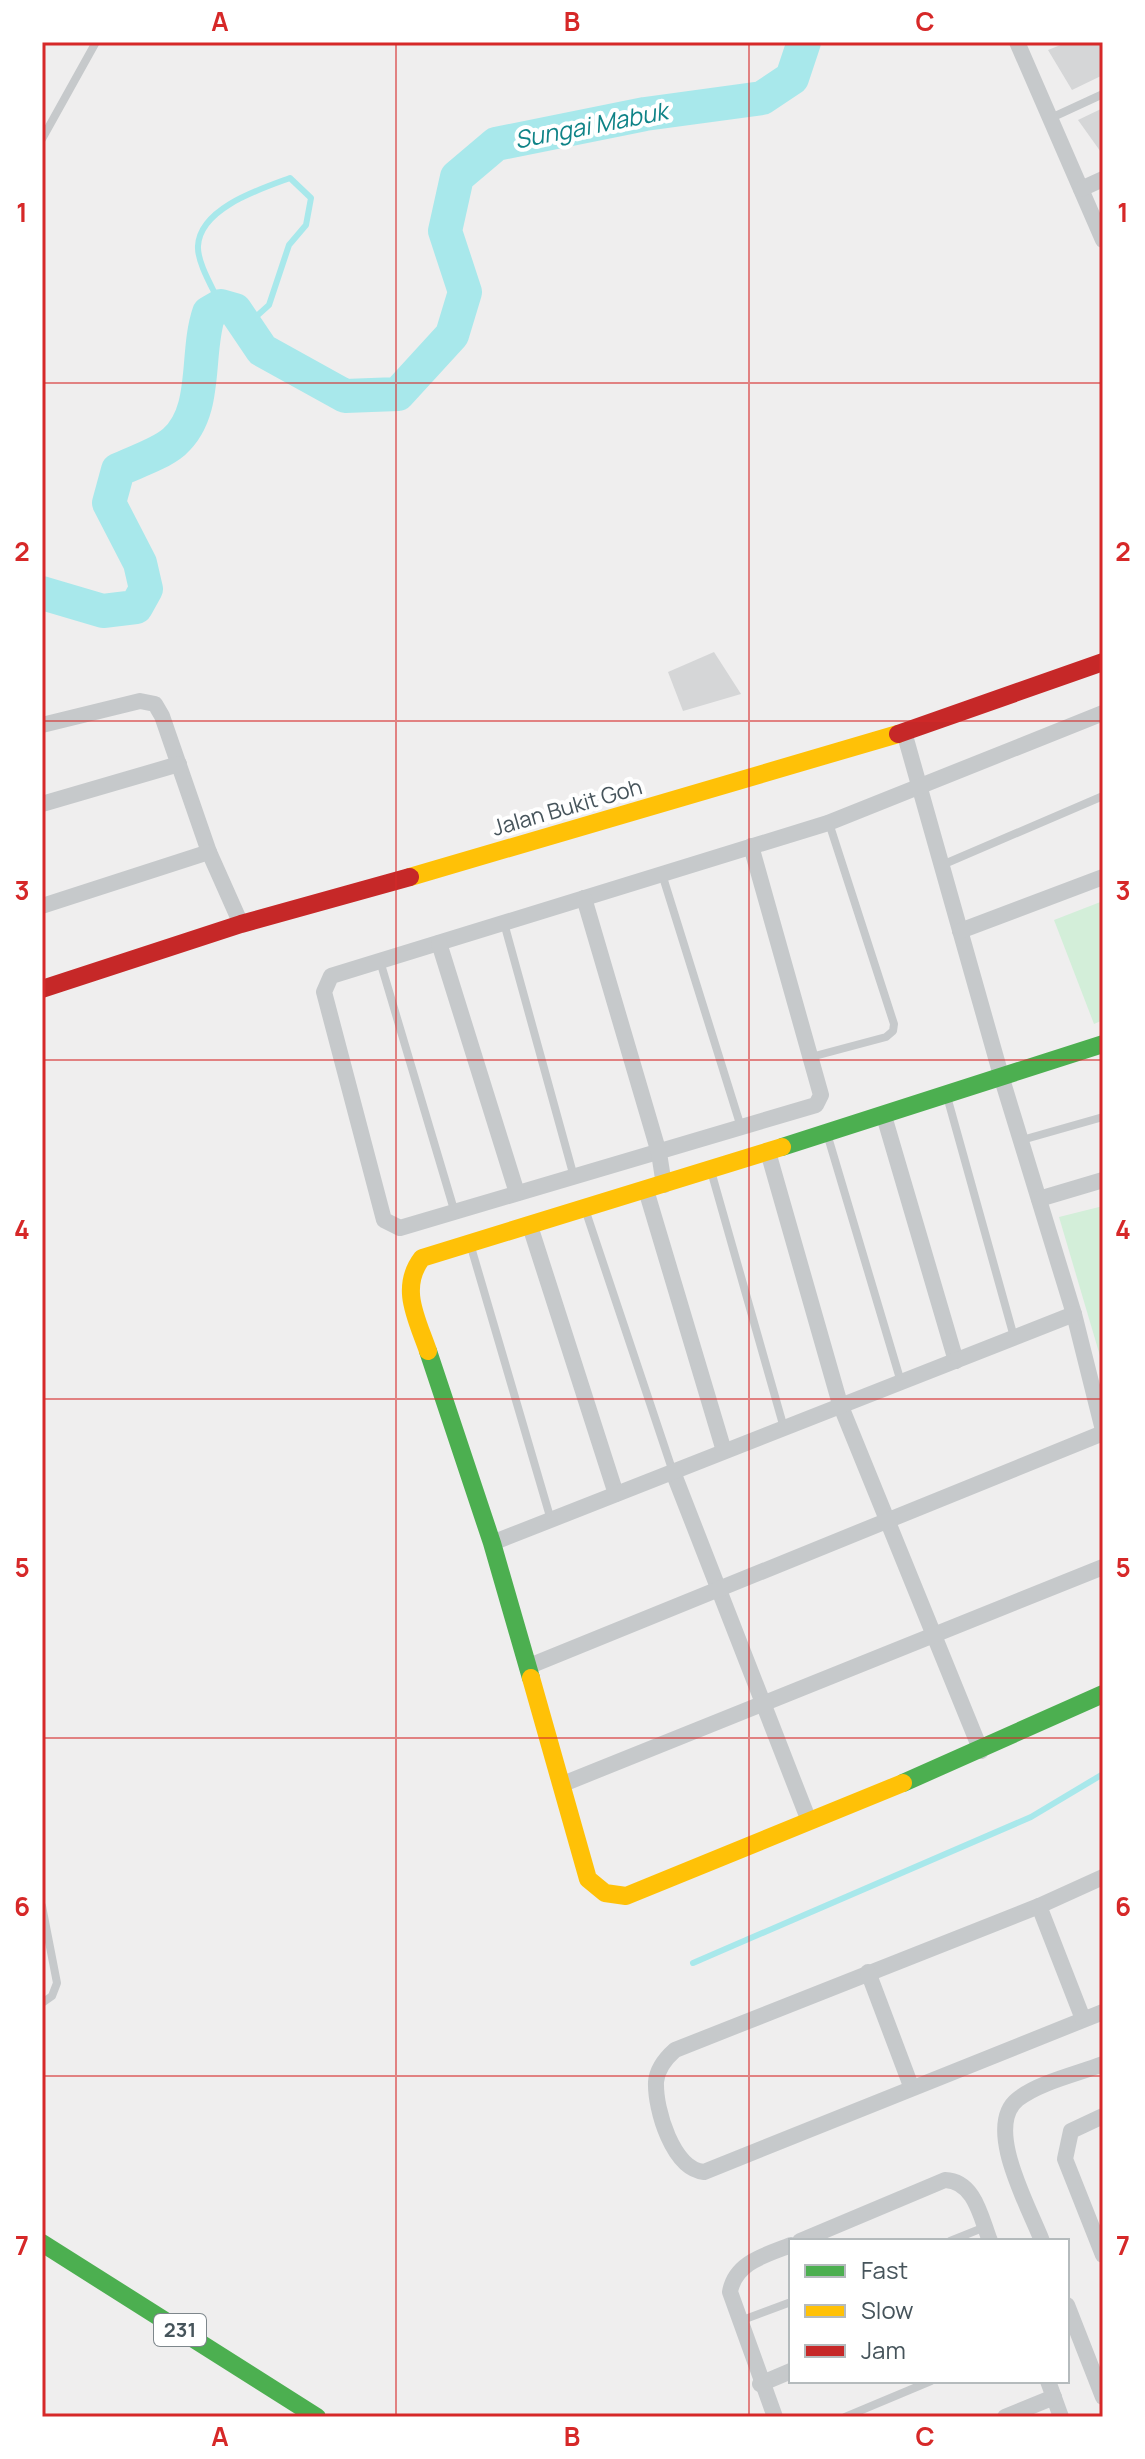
<svg xmlns="http://www.w3.org/2000/svg" width="1145" height="2459" font-family="Manrope,sans-serif">
	<style>
		.green { fill: #d3eed9 }
		.lines { fill: none; stroke-linecap: round; stroke-linejoin: round }
		.stream { stroke: #a8e8eb; stroke-width: 6 }
		.river { stroke: #a8e8eb; stroke-width: 34 }
		.building { fill: #d5d6d7 }
		.lane { stroke: #c6c9cb; stroke-width: 8 }
		.street { stroke: #c6c9cb; stroke-width: 16 }
		.fast { stroke: #4caf50; stroke-width: 18 }
		.slow { stroke: #ffc107; stroke-width: 18 }
		.jam { stroke: #c62828; stroke-width: 18 }
		.grid { fill: none; stroke: #d62828; stroke-width: 2; stroke-opacity: 0.55 }
		.labels { text-anchor: middle; stroke-width: 8; stroke-linejoin: round; paint-order: stroke }
		.shield { fill: #fff; stroke: #7e878c; stroke-width: 2 }
		.shield-label { font-size: 20px; font-weight: bold; fill: #46545b }
		.street-label { font-size: 22px; fill: #46545b; stroke: #fff }
		.water-label { font-size: 24px; font-style: italic; fill: #0f8387; stroke: #fff }
		.neatline { fill: none; stroke: #d62828; stroke-width: 3 }
		.grid-label { font-size: 26px; text-anchor: middle; font-weight: bold; fill: #d62828 }
	</style>
	<rect width="100%" height="100%" fill="#efeeee"/>
	<!-- green -->
	<g class="green">
		<polygon points="1103,901 1103,1020 1094,1024 1054,920"/>
		<polygon points="1103,1206 1103,1366 1059,1217"/>
	</g>
	<g class="lines">
		<!-- stream -->
		<g class="stream">
			<path d="M221,306C214,290 197,263 198,246C200,208 260,189 290,178L311,198L306,225L289,245L269,305L248,324"/>
			<polyline points="693,1963 1031,1817 1103,1774"/>
		</g>
		<!-- river -->
		<path class="river" d="M42,593L103,611L136,607L146,589L140,563L109,503L118,470C135,462 160,454 174,442C209,411 195,354 209,313L221,306L235,310L262,350L345,396L398,394L452,335L465,292L445,231L457,177L496,144L645,114L762,98L792,78L804,42"/>
	</g>
	<!-- building -->
	<g class="building">
		<polygon points="1068,42 1103,42 1103,75 1072,90 1048,50"/>
		<polygon points="1103,108 1103,155 1078,120"/>
		<polygon points="714,652 741,694 683,711 668,672"/>
	</g>
	<g class="lines">
		<!-- lane -->
		<g class="lane">
			<polyline points="1051,118 1103,94"/>
			<polyline points="42,139 96,42"/>
			<polyline points="942,865 1103,796"/>
			<polyline points="662,874 741,1127"/>
			<polyline points="504,923 574,1177"/>
			<polyline points="380,961 455,1213"/>
			<polyline points="811,1057 886,1037 893,1031 894,1024 829,823"/>
			<polyline points="948,1100 1014,1337"/>
			<polyline points="828,1137 901,1382"/>
			<polyline points="1022,1140 1103,1117"/>
			<polyline points="711,1171 784,1428"/>
			<polyline points="585,1209 673,1472"/>
			<polyline points="471,1247 551,1520"/>
			<polyline points="42,1906 57,1983 52,1996 42,2003"/>
			<polyline points="950,2241 985,2227"/>
			<polyline points="740,2321 791,2302"/>
			<polyline points="845,2417 931,2381"/>
		</g>
		<!-- street -->
		<g class="street">
			<polyline points="1017,42 1103,240"/>
			<polyline points="1081,189 1103,179"/>
			<polyline points="42,725 140,701 155,704 162,716 209,852 241,924"/>
			<polyline points="904,732 1002,1079 1074,1314 1103,1430"/>
			<polyline points="42,804 179,764"/>
			<polyline points="751,846 821,1095 816,1105 400,1228 384,1220 324,992 331,976 828,823 1103,713"/>
			<polyline points="584,898 659,1153 664,1185"/>
			<polyline points="42,906 209,852"/>
			<polyline points="960,931 1103,877"/>
			<polyline points="439,943 517,1193"/>
			<polyline points="884,1116 956,1361"/>
			<polyline points="768,1152 840,1404 981,1751"/>
			<polyline points="646,1190 724,1451"/>
			<polyline points="1039,1199 1103,1180"/>
			<polyline points="530,1226 616,1494"/>
			<polyline points="673,1472 809,1821"/>
			<polyline points="492,1543 1074,1314"/>
			<polyline points="527,1667 1103,1433"/>
			<polyline points="563,1784 1103,1567"/>
			<path d="M1103,1877L1039,1906L675,2050C666,2058 657,2069 656,2082C655,2110 673,2169 704,2172L1103,2012"/>
			<polyline points="1039,1906 1083,2019"/>
			<polyline points="868,1972 911,2086"/>
			<polyline points="1103,2116 1071,2131 1065,2159 1103,2255"/>
			<path d="M800,2241L945,2180C975,2181 981,2218 990,2241"/>
			<path d="M1042,2241C1029,2207 983,2126 1018,2099C1040,2082 1077,2074 1103,2064"/>
			<polyline points="1067,2305 1103,2397"/>
			<polyline points="1048,2381 1061,2417"/>
			<polyline points="760,2384 791,2371"/>
			<path d="M775,2417L730,2292C735,2262 766,2255 791,2245"/>
			<polyline points="1005,2417 1054,2397"/>
		</g>
		<!-- fast -->
		<g class="fast">
			<polyline points="782,1147 1103,1044"/>
			<polyline points="428,1351 492,1543 531,1678"/>
			<polyline points="903,1783 1103,1694"/>
			<polyline points="42,2243 317,2417"/>
		</g>
		<!-- slow -->
		<g class="slow">
			<polyline points="410,877 898,734"/>
			<path d="M428,1351C417,1319 399,1288 422,1258L782,1147"/>
			<polyline points="531,1678 588,1879 605,1893 626,1896 903,1783"/>
		</g>
		<!-- jam -->
		<g class="jam">
			<polyline points="898,734 1103,662"/>
			<polyline points="42,989 241,924 410,877"/>
		</g>
	</g>
	<!-- grid -->
	<path class="grid" d="M396,42V2417M749,42V2417M42,383H1103M42,721H1103M42,1060H1103M42,1399H1103M42,1738H1103M42,2076H1103"/>
	<g class="labels">
		<!-- shield labels -->
		<rect class="shield" x="154" y="2314" width="52" height="32" rx="6"/>
		<g class="shield-label">
			<text x="180" y="2337">231</text>
		</g>
		<!-- street labels -->
		<g class="street-label">
			<text transform="translate(567 807) rotate(-16)" y="8">Jalan Bukit Goh</text>
		</g>
		<!-- water labels -->
		<g class="water-label">
			<text transform="translate(591 126) rotate(-11)" y="8">Sungai Mabuk</text>
		</g>
	</g>
	<!-- border -->
	<rect width="1145" height="2459" fill="none" stroke="#ffffff" stroke-width="88"/>
	<!-- legend -->
	<rect x="789" y="2239" width="280" height="144" fill="#ffffff" stroke="#b5bbbd" stroke-width="2"/>
	<rect x="805" y="2265" width="40" height="12" fill="#4caf50" stroke="#b5bbbd" stroke-width="2"/>
	<text x="861" y="2279" font-size="24" fill="#46545b">Fast</text>
	<rect x="805" y="2305" width="40" height="12" fill="#ffc107" stroke="#b5bbbd" stroke-width="2"/>
	<text x="861" y="2319" font-size="24" fill="#46545b">Slow</text>
	<rect x="805" y="2345" width="40" height="12" fill="#c62828" stroke="#b5bbbd" stroke-width="2"/>
	<text x="861" y="2359" font-size="24" fill="#46545b">Jam</text>
	<rect x="44" y="44" width="1057" height="2371" class="neatline"/>
	<g class="grid-label">
		<text x="220" y="31">A</text>
		<text x="572" y="31">B</text>
		<text x="925" y="31">C</text>
		<text x="22" y="222">1</text>
		<text x="1123" y="222">1</text>
		<text x="22" y="561">2</text>
		<text x="1123" y="561">2</text>
		<text x="22" y="900">3</text>
		<text x="1123" y="900">3</text>
		<text x="22" y="1239">4</text>
		<text x="1123" y="1239">4</text>
		<text x="22" y="1577">5</text>
		<text x="1123" y="1577">5</text>
		<text x="22" y="1916">6</text>
		<text x="1123" y="1916">6</text>
		<text x="22" y="2255">7</text>
		<text x="1123" y="2255">7</text>
		<text x="220" y="2446">A</text>
		<text x="572" y="2446">B</text>
		<text x="925" y="2446">C</text>
	</g>
</svg>
